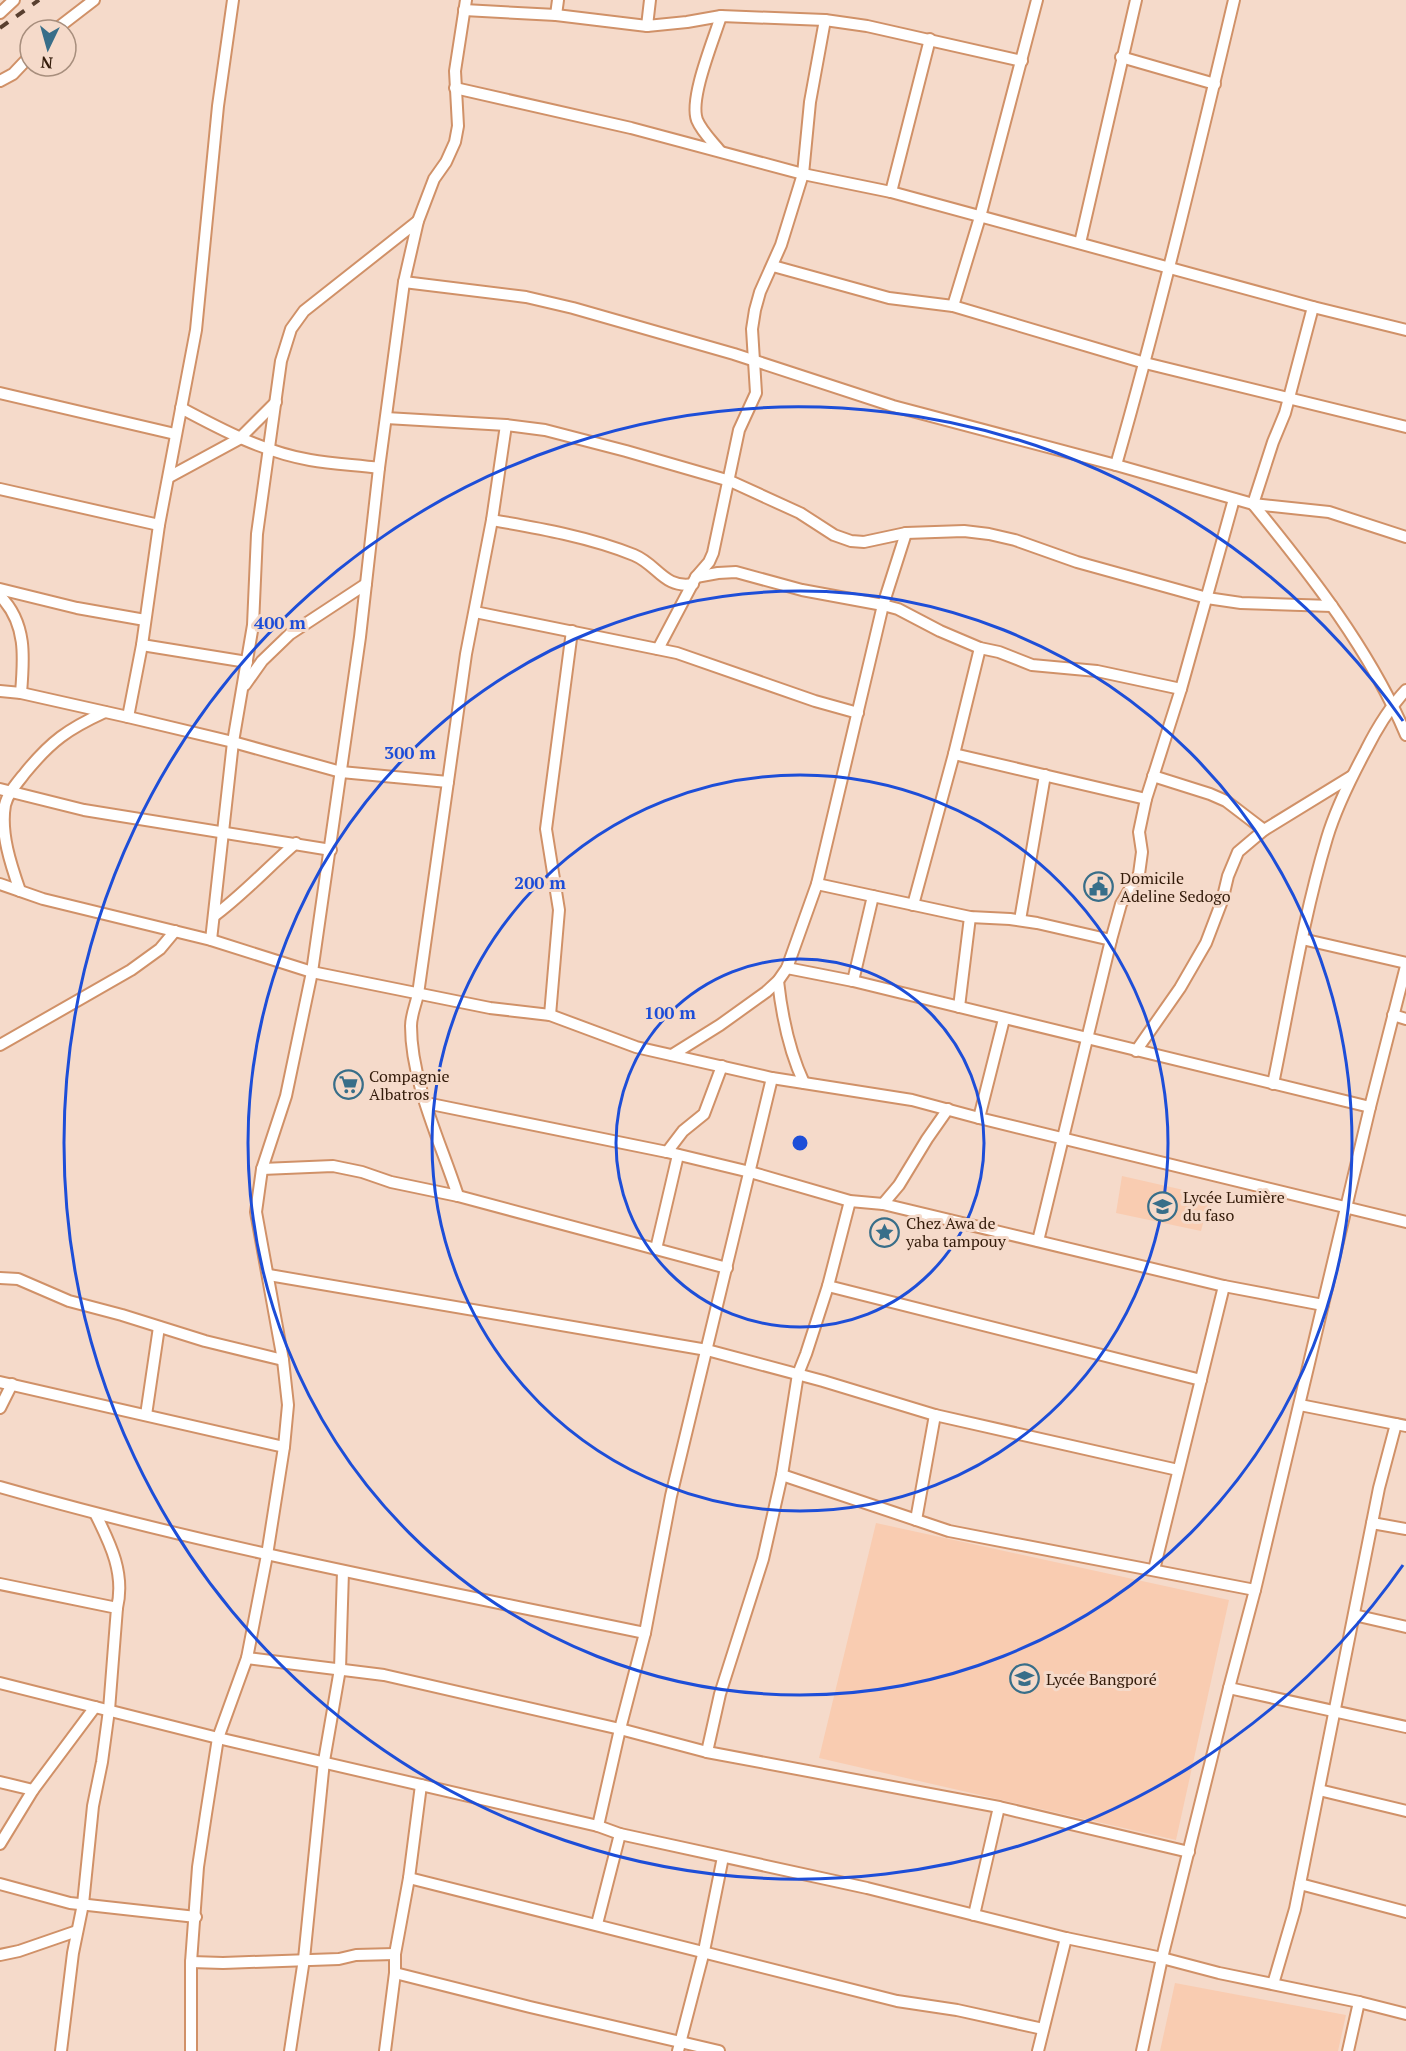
<svg xmlns="http://www.w3.org/2000/svg" width="1406" height="2051" font-family="'PT Serif',serif">
	<style>
		.built { fill: #f9ccb1 }
		.lines { fill: none; stroke-linecap: round; stroke-linejoin: round }
		.minor-casing { stroke: #d09168; stroke-width: 14 }
		.minor { stroke: #fff; stroke-width: 10 }
		.rail { stroke: #583f2f; stroke-width: 4; stroke-dasharray: 10 10; stroke-linecap: butt }
		.ring { fill: none; stroke: #1d4ed8; stroke-width: 3 }
		.labels { text-anchor: middle; stroke-width: 6; stroke-linejoin: round; paint-order: stroke }
		.poi-label { font-size: 16px; fill: #331b0a; stroke: #f5daca; text-anchor: start }
		.centre { fill: #1d4ed8; stroke: #f5daca; stroke-width: 3 }
		.ring-label { font-size: 18px; text-anchor: middle; font-weight: bold; fill: #1d4ed8; stroke: #f5daca; stroke-width: 6; stroke-linejoin: round; paint-order: stroke }
	</style>
	<rect width="100%" height="100%" fill="#f5daca"/>
	<!-- built -->
	<g class="built">
		<polygon points="1122,1176 1210,1196 1201,1231 1116,1213"/>
		<polygon points="876,1523 1229,1600 1176,1840 819,1758"/>
		<polygon points="1175,1983 1346,2015 1338,2051 1160,2051"/>
	</g>
	<g class="lines">
		<defs>
			<g id="minor">
				<polyline points="650,0 647,26 687,22 721,16 825,20 867,26 1022,61"/>
				<polyline points="464,10 556,15 647,26"/>
				<polyline points="0,13 14,0"/>
				<polyline points="556,15 558,0"/>
				<polyline points="55,30 94,0"/>
				<polyline points="1121,57 1215,84"/>
				<polyline points="0,81 13,74 30,56"/>
				<polyline points="455,88 631,128 803,174 891,192 1313,307 1406,330"/>
				<path d="M720,151C712,141 702,132 697,120C689,98 714,39 721,16"/>
				<polyline points="891,192 930,39"/>
				<polyline points="1080,243 1136,0"/>
				<polyline points="773,266 889,298 953,306 1145,363 1406,427"/>
				<polyline points="404,282 526,297 573,308 734,354 893,406 1116,465 1253,504 1329,512 1406,537"/>
				<polyline points="953,306 980,217 1037,0"/>
				<path d="M1313,307L1285,413L1273,442L1253,504C1311,575 1370,650 1406,735"/>
				<polyline points="0,393 175,434"/>
				<path d="M181,408C222,430 264,452 310,460C333,464 356,465 379,468"/>
				<polyline points="386,418 506,425 545,430 626,451 730,481 800,513 834,535 851,541 864,542 906,533 964,531 989,534 1015,540 1077,562 1207,598 1241,603 1332,606"/>
				<path d="M1116,465C1160,311 1197,156 1234,0"/>
				<polyline points="169,477 239,439 276,402"/>
				<polyline points="0,489 159,525"/>
				<path d="M492,520C538,528 590,537 634,555C658,565 664,589 693,584"/>
				<polyline points="696,577 718,573 736,572 802,590 883,605 898,609 940,631 980,648 999,652 1032,665 1097,671 1181,689"/>
				<polyline points="0,589 77,608 145,620"/>
				<path d="M0,596C27,623 24,658 21,693"/>
				<polyline points="475,612 677,653 815,701 858,713"/>
				<polyline points="142,645 247,662"/>
				<polyline points="658,649 696,577 709,562 713,553 739,430 756,393 752,329 755,310 760,292 781,245 803,174 810,102 825,20"/>
				<polyline points="245,685 262,661 290,634 366,584"/>
				<polyline points="0,691 21,693 128,717 233,742 341,772 448,782"/>
				<polyline points="128,717 142,645 159,525 196,330 218,106 233,0"/>
				<polyline points="954,754 1146,799"/>
				<polyline points="1153,776 1210,794 1226,801 1264,830"/>
				<polyline points="0,789 84,810 331,850"/>
				<polyline points="0,884 43,899 211,940 312,972 490,1008 550,1015 636,1047 772,1078 912,1100 979,1118 1406,1222"/>
				<polyline points="817,884 970,917 1010,919 1037,923 1111,940"/>
				<path d="M20,891C11,865 0,833 5,805C8,793 17,783 25,773C51,741 68,729 105,712"/>
				<polyline points="913,905 954,754 980,648"/>
				<path d="M214,916C244,894 268,867 296,843"/>
				<polyline points="1020,920 1045,775"/>
				<polyline points="1302,939 1406,963"/>
				<polyline points="211,940 233,742 253,625 257,534 281,361 291,329 304,311 418,221"/>
				<polyline points="787,968 853,981 1370,1107"/>
				<path d="M778,981C782,1017 789,1051 804,1083"/>
				<polyline points="853,981 873,896"/>
				<polyline points="959,1007 970,917"/>
				<polyline points="550,1015 559,910 546,829 572,631"/>
				<polyline points="1393,1015 1406,1019"/>
				<polyline points="0,1045 131,970 160,949 175,931"/>
				<polyline points="1136,1051 1180,988 1206,943 1222,901 1228,876 1238,852 1264,830 1352,776"/>
				<polyline points="672,1055 720,1025 766,992 778,981 787,968 817,884 883,605 906,533"/>
				<path d="M1273,1084C1290,1002 1303,918 1327,838C1336,808 1351,778 1366,750C1377,728 1389,708 1406,690"/>
				<polyline points="426,1103 667,1152 750,1172 850,1201 883,1204 1224,1286 1323,1305"/>
				<polyline points="979,1118 1004,1019"/>
				<polyline points="667,1152 683,1131 704,1114 722,1066"/>
				<polyline points="262,1169 333,1166 362,1172 391,1182 458,1196 727,1268"/>
				<path d="M458,1196C441,1143 411,1082 411,1026C411,1015 416,1004 418,994L466,654L492,520L506,425"/>
				<polyline points="883,1204 899,1185 927,1139 948,1109"/>
				<polyline points="1038,1241 1111,940 1121,904 1139,874 1142,852 1139,832 1146,799 1181,689 1234,499"/>
				<polyline points="656,1249 678,1155"/>
				<polyline points="269,1275 707,1350 823,1381 935,1415 1178,1470"/>
				<polyline points="0,1278 18,1279 69,1301 122,1315 205,1341 283,1360"/>
				<polyline points="828,1286 1201,1380"/>
				<polyline points="0,1382 284,1447"/>
				<polyline points="1300,1405 1406,1426"/>
				<polyline points="0,1408 12,1384"/>
				<polyline points="146,1415 159,1327"/>
				<polyline points="782,1475 949,1531 1255,1590"/>
				<path d="M0,1487C212,1548 429,1588 645,1633"/>
				<path d="M96,1515C111,1545 125,1574 117,1608"/>
				<polyline points="916,1520 935,1415"/>
				<polyline points="1372,1523 1406,1529"/>
				<polyline points="1154,1570 1224,1286"/>
				<polyline points="0,1584 117,1608 109,1710 102,1762 93,1806 83,1904 73,1953 61,2051"/>
				<polyline points="1354,1615 1406,1627"/>
				<polyline points="247,1658 384,1675 620,1729 707,1752 999,1807 1189,1852"/>
				<polyline points="0,1683 218,1738 598,1826 620,1834 867,1888 1066,1938 1162,1958 1219,1973 1359,2002 1406,2014"/>
				<polyline points="1229,1688 1406,1727"/>
				<polyline points="707,1752 720,1694 763,1559 782,1475 798,1374 806,1354 828,1286 850,1201"/>
				<polyline points="0,1782 33,1790"/>
				<polyline points="1319,1790 1406,1811"/>
				<polyline points="598,1826 620,1729 645,1633 671,1496 772,1078"/>
				<polyline points="0,1844 33,1790 95,1707"/>
				<polyline points="409,1878 897,2001 957,2010 1043,2029"/>
				<polyline points="0,1884 70,1903 196,1917"/>
				<polyline points="1300,1884 1406,1912"/>
				<polyline points="974,1915 999,1807"/>
				<polyline points="597,1924 620,1834"/>
				<polyline points="0,1955 19,1951 77,1931"/>
				<polyline points="191,1962 223,1963 339,1959 356,1955 395,1954"/>
				<polyline points="395,1973 530,2007 719,2051"/>
				<polyline points="1273,1984 1295,1909 1379,1488 1396,1424"/>
				<polyline points="191,2051 191,1962 198,1867 206,1814 218,1738 247,1658 267,1555 284,1447 288,1405 283,1360 256,1212 262,1169 286,1096 312,972 360,637 379,468 404,282 418,221 434,179 446,162 455,142 458,126 455,71 466,0"/>
				<polyline points="290,2051 304,1959 324,1761 340,1669 343,1571"/>
				<polyline points="385,2051 395,1973 395,1954 409,1878 421,1785"/>
				<polyline points="678,2051 704,1951 723,1857"/>
				<polyline points="1038,2051 1066,1938"/>
				<polyline points="1142,2051 1162,1958 1229,1688 1255,1590 1370,1107 1406,966"/>
				<polyline points="1348,2051 1359,2002"/>
			</g>
		</defs>
		<!-- minor casing -->
		<use href="#minor" class="minor-casing"/>
		<!-- minor -->
		<use href="#minor" class="minor"/>
		<!-- rail -->
		<polyline class="rail" points="0,28 39,0"/>
	</g>
	<!-- distance rings -->
	<g class="ring">
		<circle cx="800" cy="1143" r="184"/>
		<circle cx="800" cy="1143" r="368"/>
		<circle cx="800" cy="1143" r="552"/>
		<path d="M1403 1565A736 736 0 1 1 1403 721"/>
	</g>
	<!-- icons -->
	<defs>
		<symbol id="civic-ring" viewBox="-11 -11 22 22"><circle r="9.5" fill="#f5daca" stroke="#386e89" stroke-width="1.5"/><path d="M-.6-6.5H3V-4.5H.6V-3L4-1V1h2V6H-6V1h2V-1L-.6-3ZM-1.2 2.5V6h2.4V2.5Z" fill="#386e89"/></symbol>
		<symbol id="supermarket-ring" viewBox="-11 -11 22 22"><circle r="9.5" fill="#f5daca" stroke="#386e89" stroke-width="1.5"/><path d="M-6-5.5h2.5l.6 2H6L4.5 2H-2.5L-4.4-4H-6ZM-1.5 3.2a1.3 1.3 0 1 0 .1 0ZM3 3.2a1.3 1.3 0 1 0 .1 0Z" fill="#386e89"/></symbol>
		<symbol id="school-ring" viewBox="-11 -11 22 22"><circle r="9.5" fill="#f5daca" stroke="#386e89" stroke-width="1.5"/><path d="M0-5L7-2L0 1L-7-2ZM-4 1L0 2.5L4 1V4Q0 6-4 4Z" fill="#386e89"/></symbol>
		<symbol id="sight-ring" viewBox="-11 -11 22 22"><circle r="9.5" fill="#f5daca" stroke="#386e89" stroke-width="1.5"/><path d="M0-6L1.8-2.2L6-1.7L2.9 1.2L3.7 5.4L0 3.3L-3.7 5.4L-2.9 1.2L-6-1.7L-1.8-2.2Z" fill="#386e89"/></symbol>
	</defs>
	<g fill-rule="evenodd">
		<use href="#civic-ring" x="1082" y="870" width="33" height="33"/>
		<use href="#supermarket-ring" x="332" y="1068" width="33" height="33"/>
		<use href="#school-ring" x="1146" y="1190" width="33" height="33"/>
		<use href="#sight-ring" x="868" y="1216" width="33" height="33"/>
		<use href="#school-ring" x="1008" y="1662" width="33" height="33"/>
	</g>
	<g class="labels">
		<!-- poi labels -->
		<g class="poi-label">
			<text x="1120" y="884">Domicile<tspan x="1120" dy="18">Adeline Sedogo</tspan></text>
			<text x="369" y="1082">Compagnie<tspan x="369" dy="18">Albatros</tspan></text>
			<text x="1183" y="1203">Lycée Lumière<tspan x="1183" dy="18">du faso</tspan></text>
			<text x="906" y="1229">Chez Awa de<tspan x="906" dy="18">yaba tampouy</tspan></text>
			<text x="1046" y="1685">Lycée Bangporé</text>
		</g>
	</g>
	<circle cx="800" cy="1143" r="9" class="centre"/>
	<g class="ring-label">
		<text x="280" y="629">400 m</text>
		<text x="410" y="759">300 m</text>
		<text x="540" y="889">200 m</text>
		<text x="670" y="1019">100 m</text>
	</g>
	<!-- north arrow -->
	<g transform="translate(48 48) rotate(185)"><circle r="28" fill="#f5daca" stroke="#a78e7d" stroke-width="1.5"/>
	<path d="M0-4.5L10 22L0 15L-10 22Z" fill="#386e89"/>
	<text y="-9" font-size="16" font-weight="bold" text-anchor="middle" fill="#331b0a">N</text>
	</g>
</svg>
